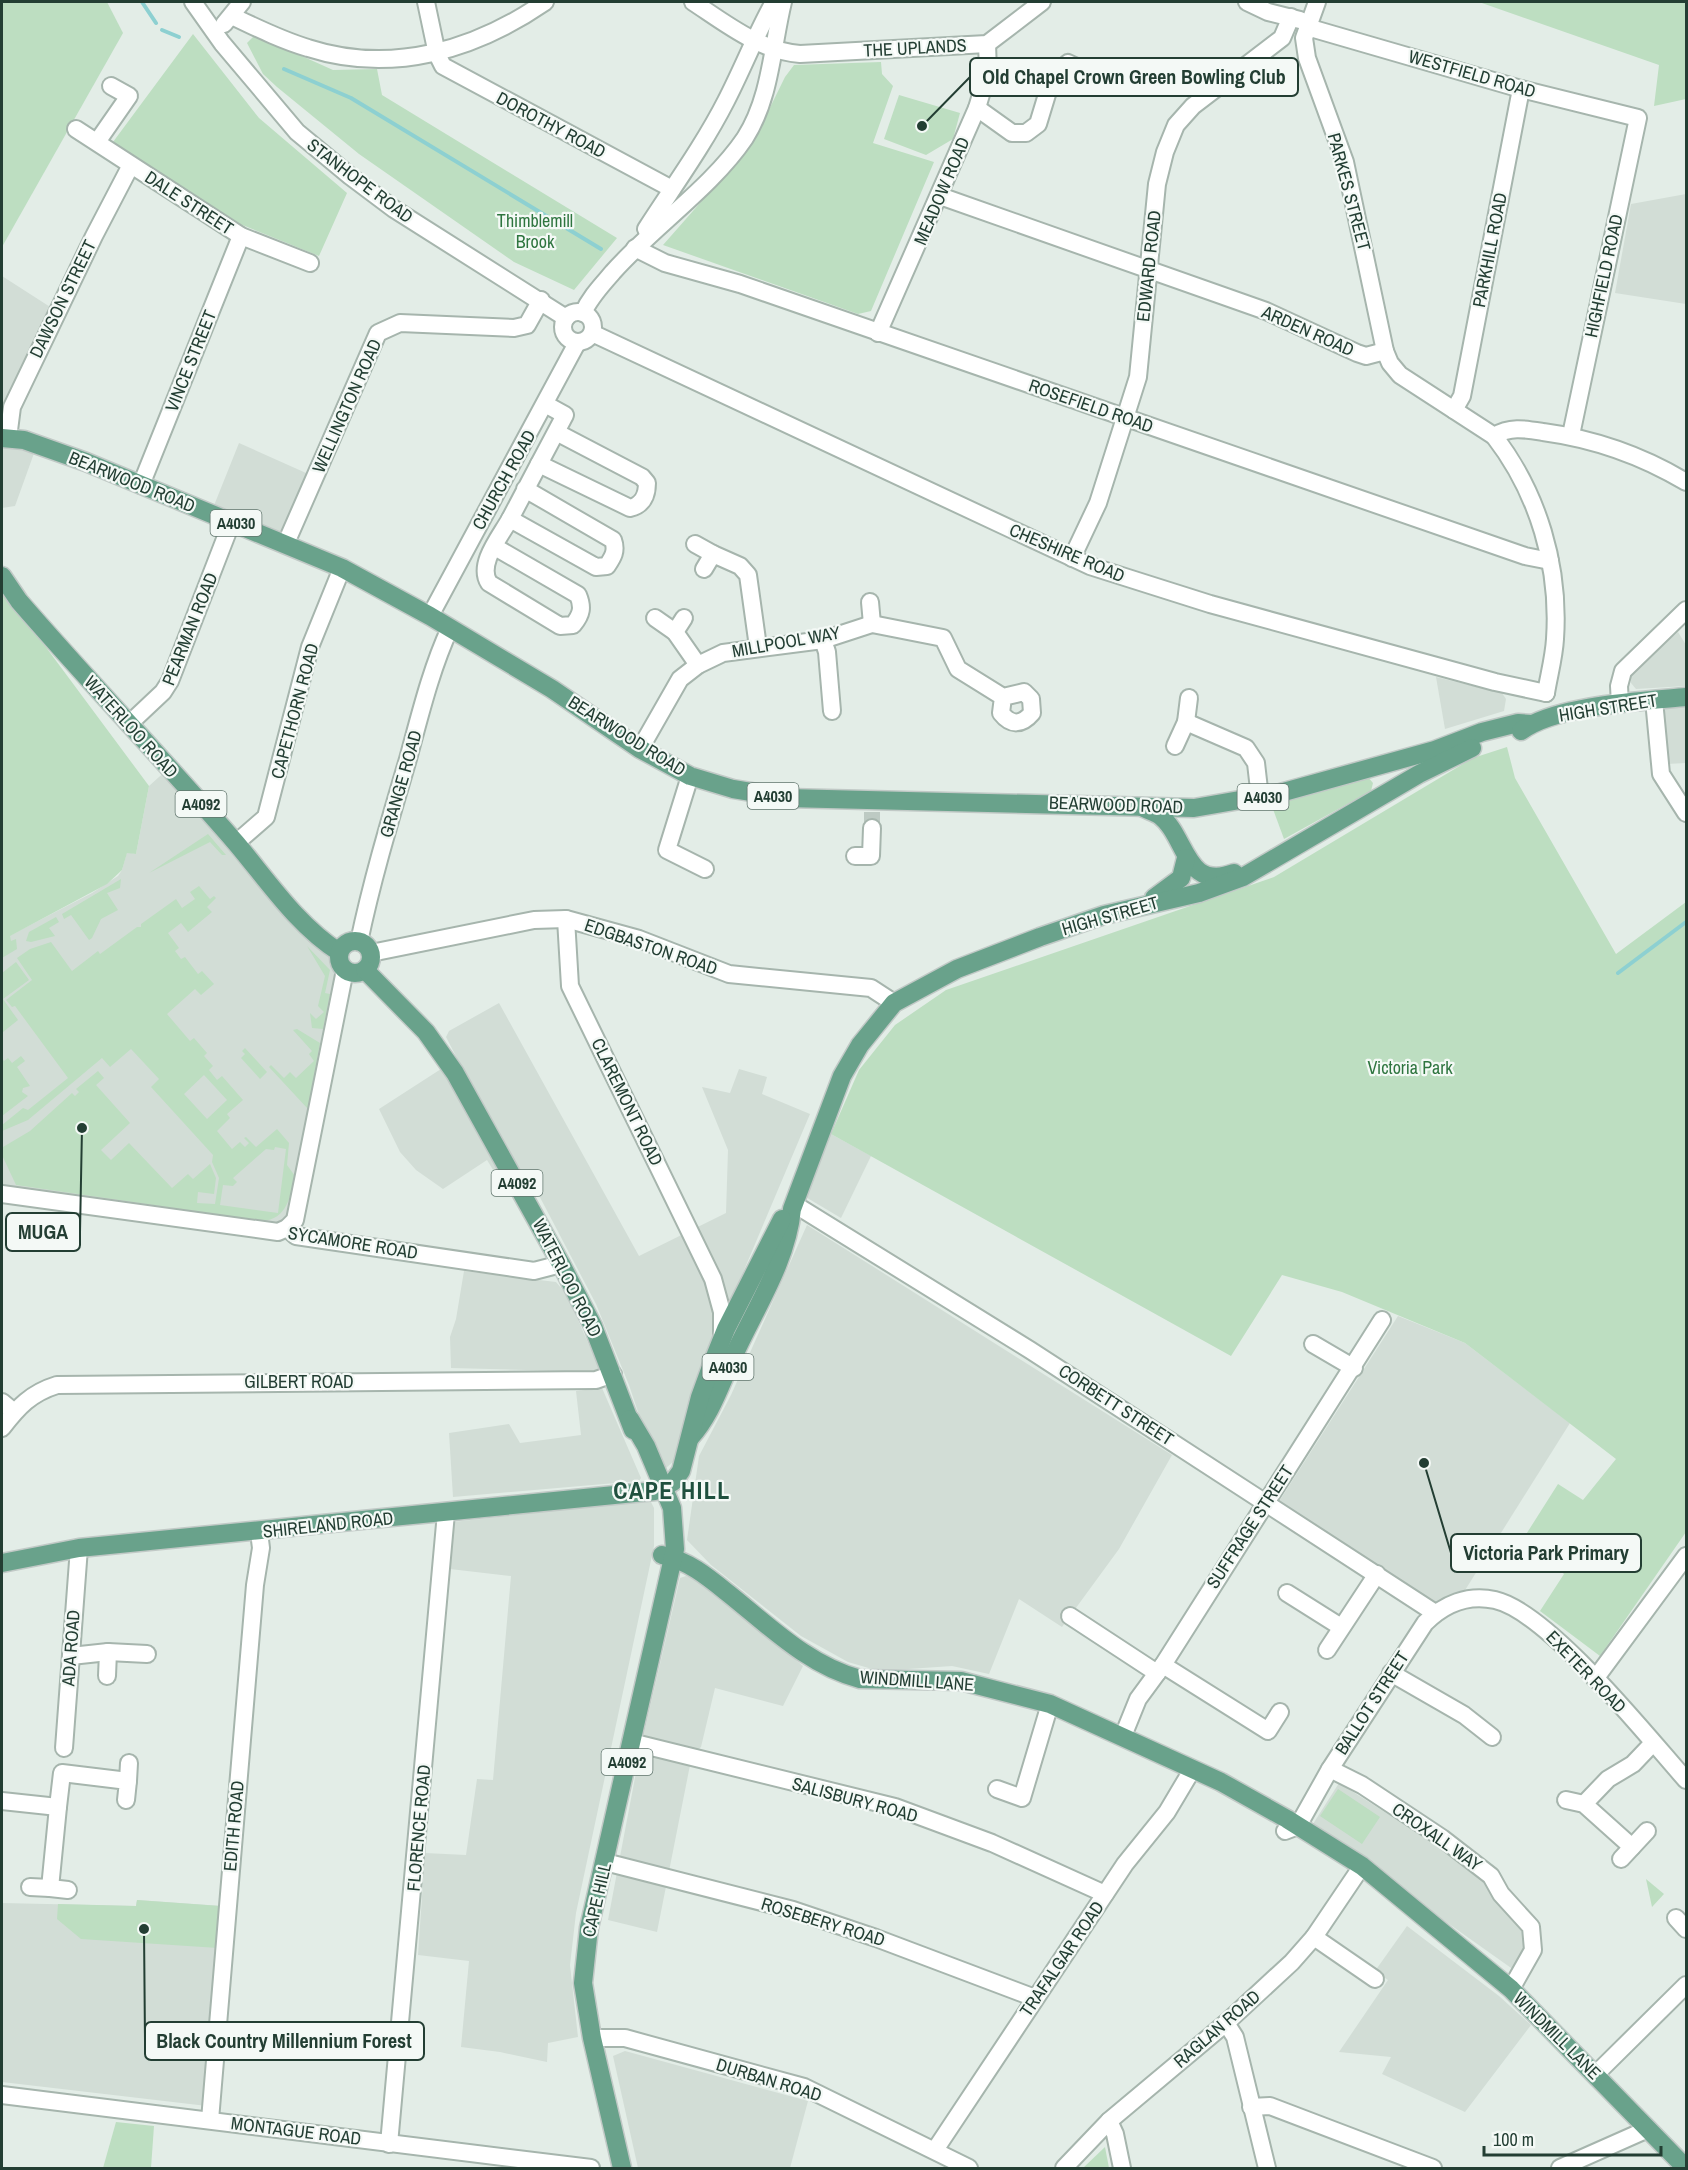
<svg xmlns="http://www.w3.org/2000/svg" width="1688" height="2170" font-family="'Archivo Narrow',sans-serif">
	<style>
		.built { fill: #d2ddd6 }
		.green { fill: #bddec1; fill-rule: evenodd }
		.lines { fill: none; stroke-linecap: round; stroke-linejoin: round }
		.stream { stroke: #8dd0d1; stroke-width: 4 }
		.minor-tunnel { stroke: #bdcac3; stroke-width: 16; stroke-dasharray: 16 8; stroke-linecap: butt }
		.minor-casing { stroke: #a6b5ad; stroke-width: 20 }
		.major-casing { stroke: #c1c9c6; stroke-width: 21 }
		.minor { stroke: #fff; stroke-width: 16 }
		.major { stroke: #69a28b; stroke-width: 18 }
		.labels { text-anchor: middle; stroke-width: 4.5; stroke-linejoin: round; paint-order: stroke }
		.shield { fill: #f4f9f6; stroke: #62766e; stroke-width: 1.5 }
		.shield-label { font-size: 16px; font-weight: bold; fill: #233e33 }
		.street-label { font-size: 18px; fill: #233e33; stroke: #f4f9f6 }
		.park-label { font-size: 18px; fill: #2e753f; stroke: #f4f9f6 }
		.district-label { font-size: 24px; font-weight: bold; letter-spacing: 1.5px; fill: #1f503e; stroke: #f4f9f6 }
		.leader { fill: none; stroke: #233e33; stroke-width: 2 }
		.callout-dot { fill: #233e33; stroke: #f4f9f6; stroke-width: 2 }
		.callout { fill: #f4f9f6; stroke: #233e33; stroke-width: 2 }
		.callout-label { font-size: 20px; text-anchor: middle; font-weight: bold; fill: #233e33 }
	</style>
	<rect width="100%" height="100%" fill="#e3ede7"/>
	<!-- built -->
	<g class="built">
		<polygon points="1686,194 1686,304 1615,293 1631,204"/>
		<polygon points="2,276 58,312 8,438 37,445 15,506 2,508"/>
		<polygon points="239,443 315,477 286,543 211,513"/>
		<polygon points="1678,632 1686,645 1686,686 1636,689 1631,683 1631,674"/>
		<polygon points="1436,677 1502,693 1506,699 1504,711 1445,729"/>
		<polygon points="1686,707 1686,763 1667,764 1659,709"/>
		<polygon points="169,768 341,965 287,1228 7,1195 2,1183 2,954 9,936 92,893 118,876 122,870 127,852 136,854 149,786"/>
		<polygon points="499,1003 639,1256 726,1213 728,1150 702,1087 730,1093 739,1069 767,1077 762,1094 810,1114 709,1353 674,1461 666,1468 654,1460 629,1385 596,1304 533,1184 506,1191 487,1160 443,1189 416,1170 400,1152 379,1109 441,1069 459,1062 446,1037 449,1031"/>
		<polygon points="831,1134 871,1156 841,1218 804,1196"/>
		<polygon points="807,1225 1172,1455 1119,1549 1062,1627 1019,1599 989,1674 952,1666 879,1671 848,1662 801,1636 711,1565 687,1540 699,1456 731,1395"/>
		<polygon points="464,1271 556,1282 567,1295 601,1372 451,1368 450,1337 456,1319"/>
		<polygon points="1398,1316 1465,1343 1570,1423 1462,1595 1436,1604 1278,1503"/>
		<polygon points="602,1388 641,1478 639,1481 453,1497 449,1433 509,1424 520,1443 581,1435 576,1391"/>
		<polygon points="650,1500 654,1508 654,1546 576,1913 570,1965 578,2037 548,2043 547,2062 500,2052 461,2047 469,1961 418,1955 425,1853 466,1855 477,1779 493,1780 511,1576 450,1569 453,1522"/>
		<polygon points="686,1576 697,1580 742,1614 803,1666 783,1706 715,1688 701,1747 692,1755 657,1932 608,1920 641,1746 680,1578"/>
		<polygon points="1339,1783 1410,1828 1492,1886 1530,1929 1521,1975 1442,1919 1379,1869 1313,1824"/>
		<polygon points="137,1900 221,1906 207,2106 2,2082 2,1903 136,1906"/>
		<polygon points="1407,1926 1499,1996 1531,2025 1465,2112 1382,2074 1391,2057 1339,2052 1388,1980 1375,1971"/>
		<polygon points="625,2051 808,2101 790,2168 638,2168 613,2056"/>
	</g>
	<!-- green -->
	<g class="green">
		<polygon points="2,2 107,2 123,33 2,247"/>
		<polygon points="1479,2 1686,2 1686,99 1654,106 1659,65"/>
		<polygon points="193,34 259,118 347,193 319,256 240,224 113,142"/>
		<polygon points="255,35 333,70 377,69 382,95 617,238 574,290 514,262 359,154 277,87 263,74 247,43"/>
		<polygon points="881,62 882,74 893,86 873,143 934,162 871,311 858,314 663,245 752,144 785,77 794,65"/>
		<polygon points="899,95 960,113 953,139 926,155 884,139"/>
		<polygon points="2,588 149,786 136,854 127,853 122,870 107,884 10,936 11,941 16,939 17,949 2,958"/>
		<polygon points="1507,747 1515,778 1616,954 1686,902 1686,1532 1600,1656 1540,1611 1564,1574 1525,1536 1558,1484 1583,1500 1616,1459 1465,1343 1342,1292 1282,1275 1231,1356 831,1134 859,1070 895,1025 946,990 1274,877 1473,758"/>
		<polygon points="1367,776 1373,783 1371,791 1284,839 1270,801"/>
		<polygon points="208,834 226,855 222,855 210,842 149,873"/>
		<polygon points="121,879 120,888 107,893 118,910 101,919 92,938 89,940 71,915 64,919 62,914"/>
		<path d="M199,886L210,899L214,896L216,898L207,907L212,912L188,932L181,923L168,933L179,948L175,951L181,959L185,957L198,974L202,971L214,984L201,995L195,989L167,1014L190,1041L194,1038L207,1053L204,1056L213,1066L209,1070L217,1080L222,1076L243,1100L227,1114L230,1118L217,1131L232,1149L240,1142L245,1147L249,1143L244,1138L246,1137L256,1147L277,1129L289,1143L287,1165L295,1176C291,1195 287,1220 262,1221L16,1185L2,1155L3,1147L30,1131L72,1093L75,1096L79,1092L76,1089L98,1071L104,1078L96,1085L130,1123L101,1150L111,1160L129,1143L172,1188L188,1174L193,1179L210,1164L216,1178L214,1194L198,1192L197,1203L215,1204L219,1178L212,1162L213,1155L151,1087L159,1079L131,1049L110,1067L102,1058L28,1120L2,1131V1125L23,1108L28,1110L68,1078L15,1006L12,1007L6,1000L32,980L17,958L30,949L51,942L72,971L98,951L100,954L137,927H141V924L176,899L182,908L195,899L190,892ZM204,1075L227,1100L207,1119L184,1094ZM275,1147L286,1149L278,1213L220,1205L223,1185L233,1186L237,1182L233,1178L266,1149L274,1150Z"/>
		<polygon points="56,917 59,922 49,928 55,936 31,942 26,941 29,932"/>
		<polygon points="307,946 330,970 325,993 330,994 323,1029 312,1028 310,1013 316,1019 324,1012 318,1006 325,976"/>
		<polygon points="16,962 29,980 3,999 18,1020 3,1032 2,973"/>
		<polygon points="297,1029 320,1043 308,1109 269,1067 271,1065 284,1078 290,1072 296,1078 314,1061 309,1054 312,1051 293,1030"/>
		<polygon points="245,1048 267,1072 260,1079 241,1058 245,1054 242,1051"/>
		<polygon points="21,1056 25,1061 17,1067 30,1086 23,1088 22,1092 28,1096 2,1116 2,1058 4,1061 8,1058 12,1063"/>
		<polygon points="1338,1789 1380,1817 1362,1844 1320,1816"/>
		<polygon points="1646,1879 1664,1894 1652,1907"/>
		<polygon points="137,1900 221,1906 218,1948 81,1939 57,1919 58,1904 136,1906"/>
		<polygon points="116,2122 154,2126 151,2168 103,2168"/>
		<polygon points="1105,2147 1109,2168 1083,2168"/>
	</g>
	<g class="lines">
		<!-- stream -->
		<g class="stream">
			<polyline points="142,2 156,23"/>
			<polyline points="162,30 179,37"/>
			<polyline points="284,69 351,98 601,249"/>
			<polyline points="1618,973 1686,922"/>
		</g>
		<!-- minor-tunnel -->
		<polyline class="minor-tunnel" points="872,828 872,812"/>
		<defs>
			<g id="minor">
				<polyline points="193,2 222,43 297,132 350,176 394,209 566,318"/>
				<polyline points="426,2 437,54 443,66 672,189"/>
				<path d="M693,2C725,23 760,51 800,54L987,44L1042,2"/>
				<polyline points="1247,2 1268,12 1300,20"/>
				<polyline points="1317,2 1304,38 1307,58 1345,162 1385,351"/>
				<path d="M232,16C257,28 281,40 308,48C392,75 475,50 545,2"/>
				<polyline points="224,24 242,2"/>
				<polyline points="1307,27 1521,89 1638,118 1571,435"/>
				<polyline points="977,108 1012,133 1026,133 1038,124 1052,78 1068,63 1107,81 1117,69"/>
				<polyline points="76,129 241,236 310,263"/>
				<polyline points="97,142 129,96 111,86"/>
				<path d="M940,196L1266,311L1357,353L1366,356L1385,351L1390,363L1400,375L1494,436C1510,426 1525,429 1543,432C1595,439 1641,455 1686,482"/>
				<path d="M646,229C673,187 703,146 726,101C743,68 756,34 774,2"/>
				<polyline points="635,248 665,263 740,284 1525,556 1550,561"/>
				<circle cx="578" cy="327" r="15"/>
				<path d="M583,313C590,297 602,285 613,272C653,227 712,187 745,138C771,97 772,47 783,2"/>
				<polyline points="592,333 1090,566 1210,604 1495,682 1546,693"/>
				<polyline points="878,333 977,108 988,71 987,44"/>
				<path d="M545,404L565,415L539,464L630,508C643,505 647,495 647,483L642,477L556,432"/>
				<polyline points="1454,410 1462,396 1521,89"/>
				<path d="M1494,436C1538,493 1560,566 1555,639C1554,657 1549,675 1546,693"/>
				<polyline points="8,438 12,407 94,236 131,165"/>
				<polyline points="141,485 241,236"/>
				<path d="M525,489L613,540C617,551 613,557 607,566L596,567L510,519L539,464"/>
				<polyline points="286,543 378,333 400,323 514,328 527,325 541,300"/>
				<polyline points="695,544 713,554"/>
				<path d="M495,547L578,595C583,607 582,614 573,625L560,626L489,583C477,564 500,537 510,519"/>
				<polyline points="1072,558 1098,503 1138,377 1157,184 1165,152 1176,125 1193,106 1282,38 1291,17"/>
				<polyline points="704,569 713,554 740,566 748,575 758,647"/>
				<polyline points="870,602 872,624"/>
				<polyline points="430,616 577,343"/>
				<polyline points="655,618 675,632 698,665"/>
				<polyline points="675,632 684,618"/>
				<polyline points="823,640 827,652 832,711"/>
				<polyline points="1654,700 1661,774 1686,813"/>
				<polyline points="1620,704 1619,686 1623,671 1686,610"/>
				<polyline points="1186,722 1246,748 1256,763 1260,798"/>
				<polyline points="129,724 163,692 170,681 232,521"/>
				<polyline points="1175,746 1186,722 1189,698"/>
				<path d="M640,749L680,679L698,665L723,653L823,640L872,624L943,638L958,669L1003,697L1024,692L1031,699L1032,713C1022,725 1011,726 1001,713L1003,697"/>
				<polyline points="690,776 667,850 705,869"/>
				<polyline points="236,843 266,817 310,647 342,568"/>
				<polyline points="855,856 871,856 872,828"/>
				<polyline points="566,919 570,986 713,1279 722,1312 722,1339"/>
				<path d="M359,942C372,880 390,820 408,759C420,715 431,669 450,628"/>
				<polyline points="371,953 534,920 566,919 639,939 729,974 871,988 894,1003"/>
				<polyline points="2,1194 278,1232 287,1228 295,1220 345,970"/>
				<polyline points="794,1204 1030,1350 1435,1613"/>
				<polyline points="287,1228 296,1236 534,1271 561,1264"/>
				<polyline points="1313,1344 1354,1368"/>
				<polyline points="2,1402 14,1412"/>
				<path d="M2,1428C18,1407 31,1393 57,1385L596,1380L613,1374"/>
				<polyline points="1287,1593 1341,1627"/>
				<polyline points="1070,1616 1157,1673"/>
				<polyline points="1327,1650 1377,1574"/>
				<polyline points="71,1656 108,1652 147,1654"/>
				<polyline points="1163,1665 1268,1731 1280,1712"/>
				<polyline points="1391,1673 1464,1715 1492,1737"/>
				<polyline points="107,1676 108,1652"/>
				<polyline points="1595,1679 1686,1556"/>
				<polyline points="1123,1736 1138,1699 1163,1665 1382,1320"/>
				<polyline points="631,1742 895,1807 992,1843 1105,1894"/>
				<polyline points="64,1748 79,1548"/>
				<polyline points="1330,1769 1362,1785 1442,1838 1491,1876 1501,1894 1531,1927 1533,1950 1511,1989"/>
				<polyline points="128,1781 129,1763"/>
				<polyline points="997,1789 1022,1798 1050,1704"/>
				<polyline points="1566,1800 1584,1804 1632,1847"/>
				<polyline points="2,1801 58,1807 62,1773 128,1781 126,1800"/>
				<polyline points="1584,1804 1608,1779 1633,1764 1653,1743"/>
				<path d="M1285,1831L1298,1826L1330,1769L1425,1623C1444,1604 1468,1594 1495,1600C1548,1612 1647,1736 1686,1780"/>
				<polyline points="1621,1859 1647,1831"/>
				<polyline points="605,1862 793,1910 876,1938 1035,1998"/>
				<polyline points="30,1887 50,1888 58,1807"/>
				<polyline points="50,1888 68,1890"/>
				<polyline points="1676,1918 1686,1929"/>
				<polyline points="1314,1937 1375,1979"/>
				<polyline points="1226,2023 1235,2037 1267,2168"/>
				<polyline points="592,2038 625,2038 804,2087 969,2168"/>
				<polyline points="1596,2074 1686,1985"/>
				<polyline points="2,2095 591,2168"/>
				<polyline points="1251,2107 1270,2106 1433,2168"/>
				<polyline points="210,2120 255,1585 261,1548 259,1532"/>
				<polyline points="1109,2121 1115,2134 1122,2168"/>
				<polyline points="389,2144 446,1513"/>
				<polyline points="935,2150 1125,1864 1167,1812 1192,1770"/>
				<polyline points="1064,2168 1109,2121 1226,2023 1292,1962 1314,1937 1362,1866"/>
				<polyline points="1560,2168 1648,2129"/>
			</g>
			<g id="major">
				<polyline points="2,438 24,440 86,462 342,568 430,616 552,689 640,749 690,776 733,789 787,798 1194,808 1280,793 1435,750 1482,732 1518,723 1531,724"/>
				<path d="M2,576L19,601C90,683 165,761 236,843C268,881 297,925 339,952"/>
				<path d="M1521,731C1556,705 1642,701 1686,697"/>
				<path d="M1142,807C1147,810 1154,812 1159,815C1187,835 1184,892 1234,873"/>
				<polyline points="1154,898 1181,878 1186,858"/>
				<circle cx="355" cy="957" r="16"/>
				<polyline points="365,970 426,1032 455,1073 561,1264 593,1326 633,1430"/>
				<path d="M690,1438C712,1414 721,1382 735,1353C756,1307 787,1261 792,1209L842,1076L860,1045L894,1003L957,969L1040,937L1104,915L1199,893L1243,877L1419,774L1472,748"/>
				<path d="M662,1555C689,1561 708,1577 729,1594C769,1626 809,1666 860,1679L961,1681L1050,1704L1221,1782L1287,1819L1362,1866L1511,1989L1686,2168"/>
				<polyline points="2,1563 79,1548 655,1491 673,1482 681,1471 700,1397 712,1364 726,1329 782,1219"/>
				<polyline points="622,2168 592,2038 583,1983 589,1928 675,1549 672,1508 646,1446 630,1419"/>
			</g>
		</defs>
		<!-- minor casing -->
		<use href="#minor" class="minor-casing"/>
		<!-- major casing -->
		<use href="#major" class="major-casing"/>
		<!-- minor -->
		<use href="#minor" class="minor"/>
		<!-- major -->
		<use href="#major" class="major"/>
	</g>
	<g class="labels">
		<!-- shield labels -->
		<g class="shield">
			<rect x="210.5" y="510" width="51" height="26" rx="4.5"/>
			<rect x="747.5" y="783" width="51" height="26" rx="4.5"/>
			<rect x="1237.5" y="784" width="51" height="26" rx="4.5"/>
			<rect x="175.5" y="791" width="51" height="26" rx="4.5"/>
			<rect x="491.5" y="1170" width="51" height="26" rx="4.5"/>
			<rect x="702.5" y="1354" width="51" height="26" rx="4.5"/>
			<rect x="601.5" y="1749" width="51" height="26" rx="4.5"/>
		</g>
		<g class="shield-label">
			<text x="236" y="529">A4030</text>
			<text x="773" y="802">A4030</text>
			<text x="1263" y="803">A4030</text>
			<text x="201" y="810">A4092</text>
			<text x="517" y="1189">A4092</text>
			<text x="728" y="1373">A4030</text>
			<text x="627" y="1768">A4092</text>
		</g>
		<!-- street labels -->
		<g class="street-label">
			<text transform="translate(915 48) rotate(-3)" y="6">THE UPLANDS</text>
			<text transform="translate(1472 74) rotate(16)" y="6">WESTFIELD ROAD</text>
			<text transform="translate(551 125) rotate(28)" y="6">DOROTHY ROAD</text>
			<text transform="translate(360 181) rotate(37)" y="6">STANHOPE ROAD</text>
			<text transform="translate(942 191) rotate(-67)" y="6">MEADOW ROAD</text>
			<text transform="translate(1349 192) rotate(75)" y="6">PARKES STREET</text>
			<text transform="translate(189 203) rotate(33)" y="6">DALE STREET</text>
			<text transform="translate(1490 250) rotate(-79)" y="6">PARKHILL ROAD</text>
			<text transform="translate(1149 266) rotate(-84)" y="6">EDWARD ROAD</text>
			<text transform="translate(1604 276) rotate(-78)" y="6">HIGHFIELD ROAD</text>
			<text transform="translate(63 299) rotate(-64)" y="6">DAWSON STREET</text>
			<text transform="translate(1308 331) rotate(24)" y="6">ARDEN ROAD</text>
			<text transform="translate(191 361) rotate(-68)" y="6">VINCE STREET</text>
			<text transform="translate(347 406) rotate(-66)" y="6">WELLINGTON ROAD</text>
			<text transform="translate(1091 406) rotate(19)" y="6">ROSEFIELD ROAD</text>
			<text transform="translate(504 480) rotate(-61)" y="6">CHURCH ROAD</text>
			<text transform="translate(132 482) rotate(22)" y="6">BEARWOOD ROAD</text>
			<text transform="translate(1067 553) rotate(23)" y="6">CHESHIRE ROAD</text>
			<text transform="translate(190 629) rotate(-68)" y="6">PEARMAN ROAD</text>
			<text transform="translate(786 642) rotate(-10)" y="6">MILLPOOL WAY</text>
			<text transform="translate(1608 708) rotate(-9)" y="6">HIGH STREET</text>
			<text transform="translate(295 711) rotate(-75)" y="6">CAPETHORN ROAD</text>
			<text transform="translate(131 727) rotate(48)" y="6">WATERLOO ROAD</text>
			<text transform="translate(627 736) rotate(32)" y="6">BEARWOOD ROAD</text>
			<text transform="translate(401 784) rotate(-74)" y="6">GRANGE ROAD</text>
			<text transform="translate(1116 805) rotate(2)" y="6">BEARWOOD ROAD</text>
			<text transform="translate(1110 916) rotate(-16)" y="6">HIGH STREET</text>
			<text transform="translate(651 947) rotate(19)" y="6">EDGBASTON ROAD</text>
			<text transform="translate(627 1102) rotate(64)" y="6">CLAREMONT ROAD</text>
			<text transform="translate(353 1243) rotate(9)" y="6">SYCAMORE ROAD</text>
			<text transform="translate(567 1278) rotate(63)" y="6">WATERLOO ROAD</text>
			<text x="299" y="1388">GILBERT ROAD</text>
			<text transform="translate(1116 1405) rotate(33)" y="6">CORBETT STREET</text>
			<text transform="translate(328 1525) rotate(-6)" y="6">SHIRELAND ROAD</text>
			<text transform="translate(1250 1527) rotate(-57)" y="6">SUFFRAGE STREET</text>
			<text transform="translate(71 1648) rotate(-86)" y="6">ADA ROAD</text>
			<text transform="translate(1586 1672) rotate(46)" y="6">EXETER ROAD</text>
			<text transform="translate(917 1681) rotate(4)" y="6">WINDMILL LANE</text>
			<text transform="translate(1372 1703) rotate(-57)" y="6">BALLOT STREET</text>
			<text transform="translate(855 1800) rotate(15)" y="6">SALISBURY ROAD</text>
			<text transform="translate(234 1826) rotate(-85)" y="6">EDITH ROAD</text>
			<text transform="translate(419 1828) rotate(-85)" y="6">FLORENCE ROAD</text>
			<text transform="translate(1437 1837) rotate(35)" y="6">CROXALL WAY</text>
			<text transform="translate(597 1900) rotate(-77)" y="6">CAPE HILL</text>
			<text transform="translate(823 1922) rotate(17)" y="6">ROSEBERY ROAD</text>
			<text transform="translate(1062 1959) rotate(-56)" y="6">TRAFALGAR ROAD</text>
			<text transform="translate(1217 2029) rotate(-41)" y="6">RAGLAN ROAD</text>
			<text transform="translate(1557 2036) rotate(45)" y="6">WINDMILL LANE</text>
			<text transform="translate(769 2080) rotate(17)" y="6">DURBAN ROAD</text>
			<text transform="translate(296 2131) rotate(7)" y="6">MONTAGUE ROAD</text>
		</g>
		<!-- park labels -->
		<g class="park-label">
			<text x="535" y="227">Thimblemill<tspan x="535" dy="21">Brook</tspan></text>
			<text x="1410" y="1074">Victoria Park</text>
		</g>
		<!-- district labels -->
		<g class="district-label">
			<text x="672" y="1499">CAPE HILL</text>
		</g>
	</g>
	<!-- callouts -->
	<path class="leader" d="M922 126L970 77M82 1128L80 1232M1424 1463L1451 1553M144 1929L145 2041"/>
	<g class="callout-dot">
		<circle cx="922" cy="126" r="6"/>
		<circle cx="82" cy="1128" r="6"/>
		<circle cx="1424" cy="1463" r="6"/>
		<circle cx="144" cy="1929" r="6"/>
	</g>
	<g class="callout">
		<rect x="970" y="58" width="328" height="38" rx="6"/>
		<rect x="6" y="1213" width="74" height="38" rx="6"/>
		<rect x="1451" y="1534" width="190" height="38" rx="6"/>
		<rect x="145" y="2022" width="279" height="38" rx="6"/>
	</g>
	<g class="callout-label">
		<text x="1134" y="84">Old Chapel Crown Green Bowling Club</text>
		<text x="43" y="1239">MUGA</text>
		<text x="1546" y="1560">Victoria Park Primary</text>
		<text x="284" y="2048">Black Country Millennium Forest</text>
	</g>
	<!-- border -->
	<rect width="1688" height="2170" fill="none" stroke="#233e33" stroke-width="6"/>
	<!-- scale -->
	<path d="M1484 2146v9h177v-9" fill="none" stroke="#233e33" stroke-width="3"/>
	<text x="1493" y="2146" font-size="18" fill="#233e33" stroke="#f4f9f6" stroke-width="4.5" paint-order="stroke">100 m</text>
</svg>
